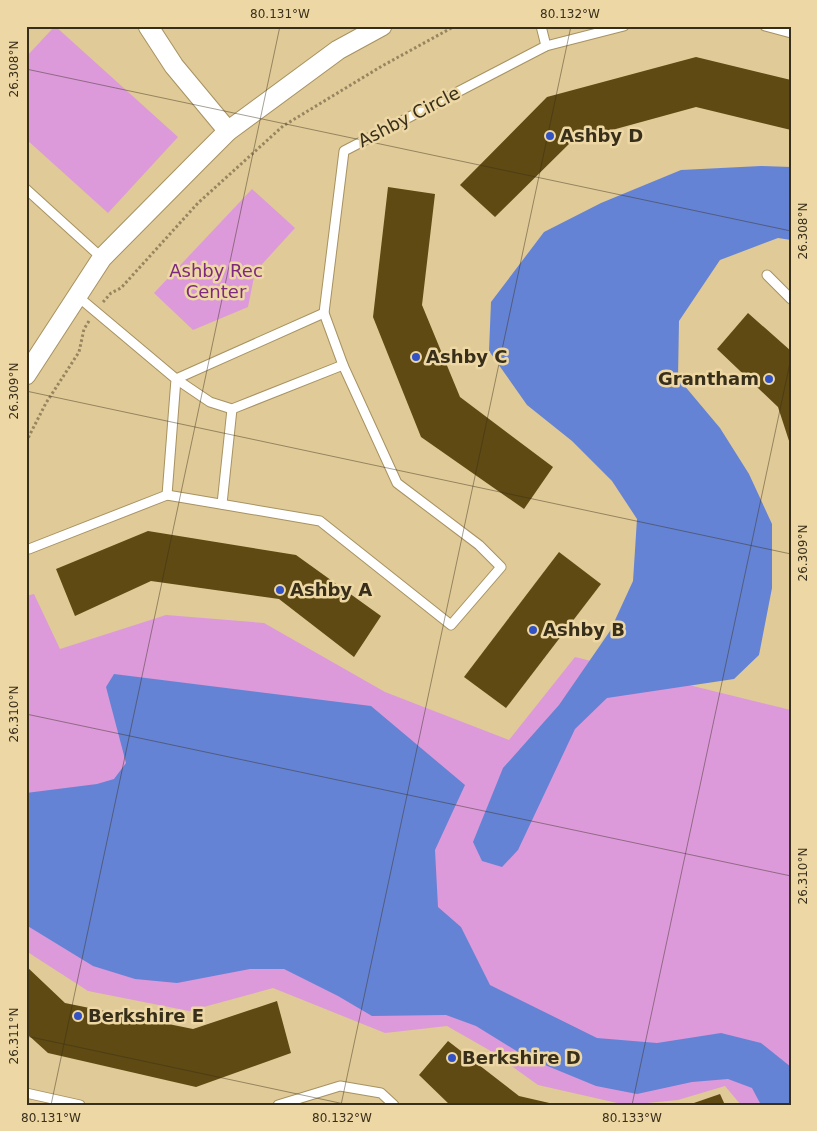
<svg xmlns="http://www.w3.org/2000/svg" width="817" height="1131" font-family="'DejaVu Sans',sans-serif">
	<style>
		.green { fill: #dc9ada }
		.water { fill: #6583d4 }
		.building { fill: #5e4a12 }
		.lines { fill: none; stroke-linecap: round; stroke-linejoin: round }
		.service-casing { stroke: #a79261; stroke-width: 11 }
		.minor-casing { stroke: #a79261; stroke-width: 21 }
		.path { stroke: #968560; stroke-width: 3; stroke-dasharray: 2.5 2.5; stroke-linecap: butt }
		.service { stroke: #fff; stroke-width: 9 }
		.minor { stroke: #fff; stroke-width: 19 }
		.ticks { fill: none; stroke: #382f1b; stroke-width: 1; stroke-opacity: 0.45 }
		.poi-dot { fill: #3352c3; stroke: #edd7a4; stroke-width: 2 }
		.labels { text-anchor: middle; stroke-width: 5; stroke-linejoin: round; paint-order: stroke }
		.street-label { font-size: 18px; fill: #382f1b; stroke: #edd7a4 }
		.poi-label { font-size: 18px; font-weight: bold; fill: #382f1b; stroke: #edd7a4; text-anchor: start }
		.park-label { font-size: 18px; fill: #7e297f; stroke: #edd7a4 }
		.neatline { fill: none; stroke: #382f1b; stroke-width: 2 }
		.ticks-label { font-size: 12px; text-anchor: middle; fill: #382f1b }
	</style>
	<rect width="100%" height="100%" fill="#e0ca97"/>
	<!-- green -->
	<g class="green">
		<polygon points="55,26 178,137 108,213 26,139 26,57"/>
		<polygon points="252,189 295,228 255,272 248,307 193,330 154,293"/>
		<polygon points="34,594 60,649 166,615 264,623 385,692 509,740 575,657 791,710 791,1105 741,1105 725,1086 678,1100 626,1105 538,1085 489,1050 447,1026 385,1033 273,988 189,1011 88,991 26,951 26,596"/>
	</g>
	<!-- water -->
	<g class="water">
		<polygon points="761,166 791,167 791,240 778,238 720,260 679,321 678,378 720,428 749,474 772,524 772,588 759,655 734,679 607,698 575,729 518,850 502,867 482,861 473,842 503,768 559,705 610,631 633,581 637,519 612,481 572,441 527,405 489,351 491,302 544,232 601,203 681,170"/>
		<polygon points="114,674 371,706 465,785 435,850 438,907 461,927 490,985 597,1038 657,1043 721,1033 761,1043 791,1067 791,1105 761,1105 752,1088 728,1079 692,1082 637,1094 596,1086 528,1058 476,1026 446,1015 372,1016 338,996 284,969 250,969 177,983 135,979 93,966 26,925 26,793 97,784 114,779 126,763 106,687"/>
	</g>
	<!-- building -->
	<g class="building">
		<polygon points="696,57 791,80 791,130 696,107 572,141 495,217 460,185 547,97"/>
		<polygon points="388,187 435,194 422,305 460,397 553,467 524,509 421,437 373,317"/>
		<polygon points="748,313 791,351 791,447 778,407 717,349"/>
		<polygon points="148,531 296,555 381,616 354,657 279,599 151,581 75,616 56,569"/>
		<polygon points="559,552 601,584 506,708 464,677"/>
		<polygon points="26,966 65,1003 193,1029 277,1001 291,1053 196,1087 48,1053 26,1033"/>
		<polygon points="448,1041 519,1096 558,1105 450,1105 419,1075"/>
		<polygon points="720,1094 725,1105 691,1105 691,1104"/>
	</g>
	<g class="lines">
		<defs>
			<g id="service">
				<polyline points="541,26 546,46"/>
				<polyline points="765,26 791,33"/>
				<polyline points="26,189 102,258"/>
				<polyline points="767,275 791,299"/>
				<polyline points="76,295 176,379 167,495"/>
				<polyline points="176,379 210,402 232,409 343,365"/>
				<polyline points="176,379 324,313"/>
				<polyline points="222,504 232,409"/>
				<polyline points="29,549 167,495 320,521 451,625 501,567 479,545 397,483 343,365 324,313 344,151 546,46 624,26"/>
				<polyline points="26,1093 80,1105"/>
				<polyline points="278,1105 340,1086 381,1093 394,1105"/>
			</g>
			<g id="minor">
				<polyline points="148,26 174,66 228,131"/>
				<polyline points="26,375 102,258 198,161 228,131 338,50 382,26"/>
			</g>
		</defs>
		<!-- service casing -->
		<use href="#service" class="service-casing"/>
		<!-- minor casing -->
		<use href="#minor" class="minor-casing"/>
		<!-- path -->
		<g class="path">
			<polyline points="103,302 111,293 121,288 198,203 283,126 382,66 455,26"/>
			<polyline points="26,442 46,403 79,352 84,329 89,321"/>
		</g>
		<!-- service -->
		<use href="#service" class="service"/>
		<!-- minor -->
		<use href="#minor" class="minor"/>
	</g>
	<!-- ticks -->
	<path class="ticks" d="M26,69L791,231M26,391L791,554M26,714L791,876M26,1036L349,1105M51,1105L280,26M341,1105L571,26M632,1105L791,358"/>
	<!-- markers -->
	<g class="poi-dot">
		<circle cx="550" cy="136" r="5"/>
		<circle cx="416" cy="357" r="5"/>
		<circle cx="769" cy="379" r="5"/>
		<circle cx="280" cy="590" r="5"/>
		<circle cx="533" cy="630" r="5"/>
		<circle cx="78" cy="1016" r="5"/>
		<circle cx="452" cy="1058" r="5"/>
	</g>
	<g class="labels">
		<!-- street labels -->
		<g class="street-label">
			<text transform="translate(409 117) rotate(-27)" y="6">Ashby Circle</text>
		</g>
		<!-- poi labels -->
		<g class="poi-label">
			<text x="560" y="142">Ashby D</text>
			<text x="426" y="363">Ashby C</text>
			<text x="759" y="385" text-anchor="end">Grantham</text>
			<text x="290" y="596">Ashby A</text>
			<text x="543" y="636">Ashby B</text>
			<text x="88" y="1022">Berkshire E</text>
			<text x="462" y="1064">Berkshire D</text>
		</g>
		<!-- park labels -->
		<g class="park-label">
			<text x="216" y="277">Ashby Rec<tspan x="216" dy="21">Center</tspan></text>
		</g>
	</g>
	<!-- border -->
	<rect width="817" height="1131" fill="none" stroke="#edd7a4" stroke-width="55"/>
	<rect x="28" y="28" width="762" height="1076" class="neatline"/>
	<g class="ticks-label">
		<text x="280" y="18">80.131°W</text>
		<text x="570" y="18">80.132°W</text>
		<text transform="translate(14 69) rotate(-90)" y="4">26.308°N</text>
		<text transform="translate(803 231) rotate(-90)" y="4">26.308°N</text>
		<text transform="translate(14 391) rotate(-90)" y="4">26.309°N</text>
		<text transform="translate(803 553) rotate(-90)" y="4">26.309°N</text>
		<text transform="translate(14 714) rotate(-90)" y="4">26.310°N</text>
		<text transform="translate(803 876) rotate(-90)" y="4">26.310°N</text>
		<text transform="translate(14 1036) rotate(-90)" y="4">26.311°N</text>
		<text x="51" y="1122">80.131°W</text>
		<text x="342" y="1122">80.132°W</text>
		<text x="632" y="1122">80.133°W</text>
	</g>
</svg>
